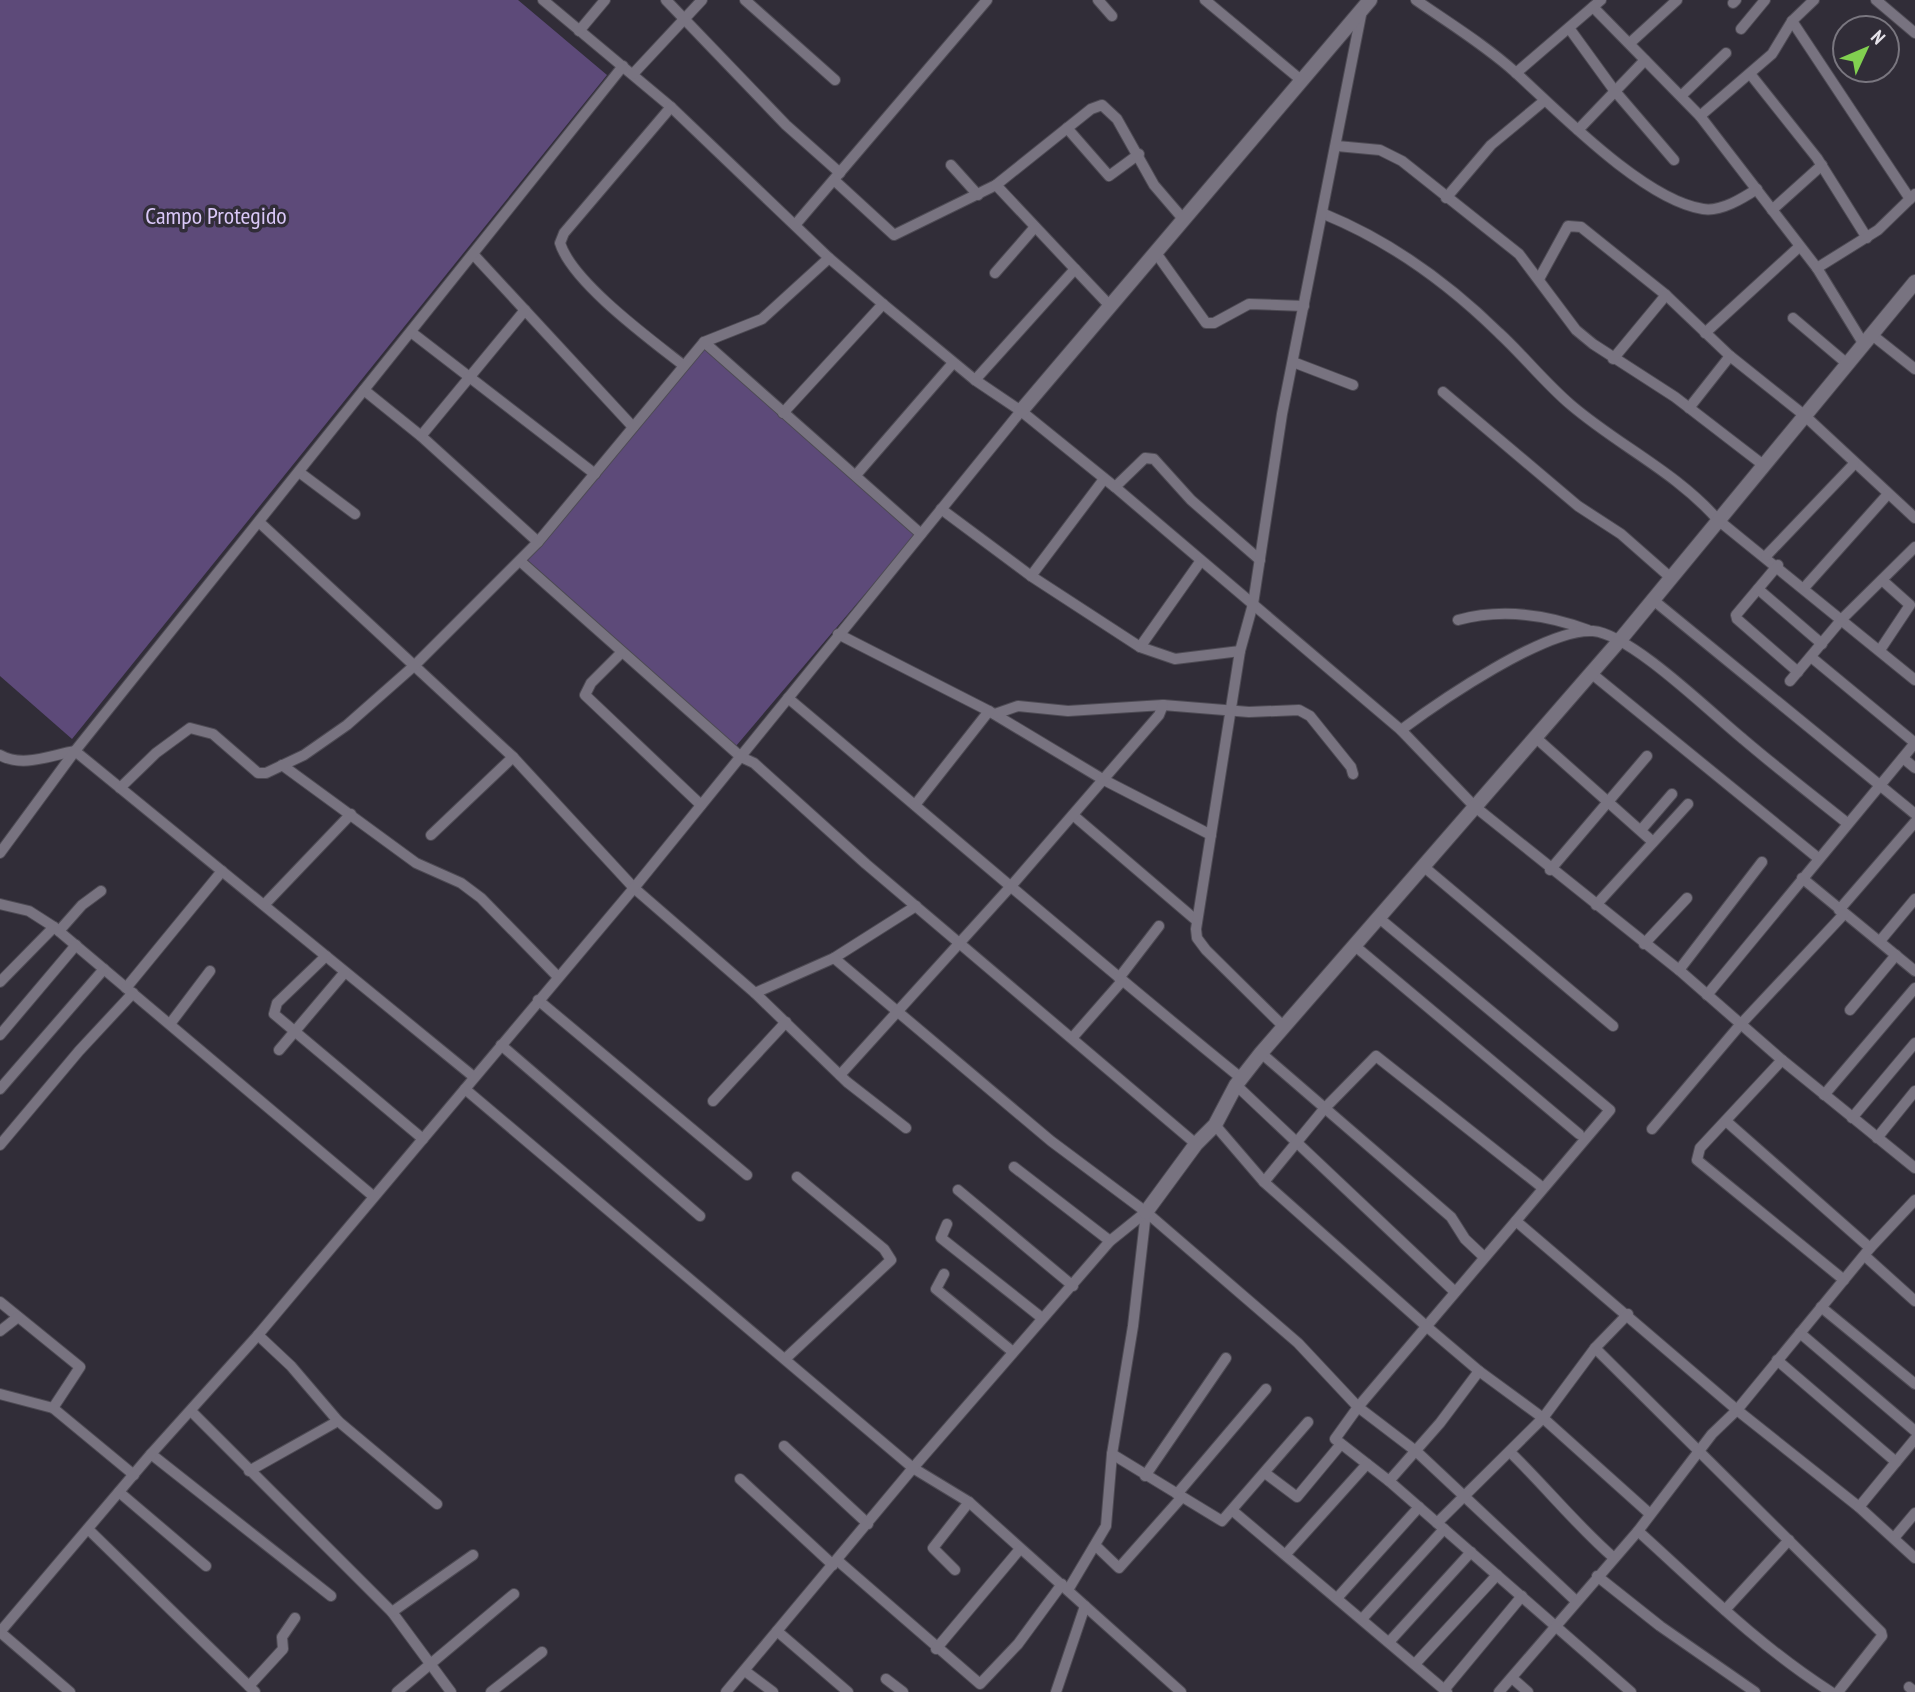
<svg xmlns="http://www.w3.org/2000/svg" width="1915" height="1692" font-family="'PT Sans Narrow',sans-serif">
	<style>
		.green { fill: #5d4a79 }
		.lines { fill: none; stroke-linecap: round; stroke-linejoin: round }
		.street-casing { stroke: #4e4b54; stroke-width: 12 }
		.secondary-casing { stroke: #4e4b54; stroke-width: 16 }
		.street { stroke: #787380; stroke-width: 10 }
		.secondary { stroke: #787380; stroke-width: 14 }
		.labels { text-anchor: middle; stroke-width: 7; stroke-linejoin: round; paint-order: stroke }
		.park-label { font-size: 24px; fill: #dac8f8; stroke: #312d38 }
	</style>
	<rect width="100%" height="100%" fill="#312d38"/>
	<!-- green -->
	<g class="green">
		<polygon points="0,0 518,0 607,75 72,739 0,676"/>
		<polygon points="707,343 921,528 736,746 523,556"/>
	</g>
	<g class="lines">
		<defs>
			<g id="street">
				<polyline points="543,0 671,107 829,258 883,304 975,380 1021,411 1115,487 1401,730 1474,806 1679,970 1782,1060 1915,1168"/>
				<polyline points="666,0 786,125 840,173"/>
				<polyline points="745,0 835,80"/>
				<polyline points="1098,0 1112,16"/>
				<polyline points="1205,0 1301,80"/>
				<path d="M1416,0C1449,23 1485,45 1515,72C1559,112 1644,200 1703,209C1721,212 1743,198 1757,189"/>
				<polyline points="1876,0 1915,33"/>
				<polyline points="1733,3 1736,0"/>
				<polyline points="1593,7 1700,116 1817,268 1863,343"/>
				<polyline points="1792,21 1910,199"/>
				<polyline points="1569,28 1614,90 1674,160"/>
				<polyline points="1741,29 1765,0"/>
				<polyline points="579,31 605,0"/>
				<polyline points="1630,43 1677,0"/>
				<polyline points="1516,73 1601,0"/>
				<polyline points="633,74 702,0"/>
				<polyline points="1751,75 1817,158 1867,238"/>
				<polyline points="1681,96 1726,53"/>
				<path d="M671,107L564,233L560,243C572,282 650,339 683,365"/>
				<polyline points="1700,116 1772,54 1792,21 1814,0"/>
				<polyline points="1067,128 1109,176 1139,154"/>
				<polyline points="1578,130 1645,60"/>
				<polyline points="1337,146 1380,150 1402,161 1519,254 1576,330 1593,344 1675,397 1762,464"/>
				<polyline points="951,165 978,195"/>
				<polyline points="834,180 894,235 996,185 1091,109 1102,105 1117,119 1154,185 1184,220"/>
				<polyline points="996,185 1075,269"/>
				<polyline points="1446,198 1491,145 1544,101"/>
				<polyline points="1772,210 1822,165"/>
				<path d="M1324,214C1390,241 1448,283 1499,333C1524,356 1545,383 1571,405C1619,446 1676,472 1718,520L1915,680"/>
				<polyline points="795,225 987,0"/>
				<polyline points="1156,253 1206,323 1214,323 1249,304 1304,306"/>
				<polyline points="473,254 633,427"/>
				<polyline points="1817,268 1878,230 1915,194"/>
				<polyline points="995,273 1035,227"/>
				<polyline points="1539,279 1568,226 1581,227 1666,295 1730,356 1804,415 1915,518"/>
				<polyline points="1793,318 1845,362"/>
				<polyline points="411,332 595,474"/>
				<polyline points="1705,333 1799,247"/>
				<polyline points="1871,334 1915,369"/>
				<polyline points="704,342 921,534"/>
				<polyline points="1613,359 1666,295"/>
				<polyline points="1293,362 1353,385"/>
				<polyline points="975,380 1075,269 1111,307"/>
				<polyline points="364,390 421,436 538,542"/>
				<polyline points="1443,392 1578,506 1621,534 1671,578"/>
				<polyline points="1689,408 1730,356"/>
				<polyline points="783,413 883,304"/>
				<polyline points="421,436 525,310"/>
				<polyline points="299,472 355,514"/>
				<polyline points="856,475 953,363"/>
				<polyline points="1115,487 1145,458 1154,459 1191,500 1260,560"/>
				<polyline points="941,509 1031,576 1140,647 1175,659 1240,651"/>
				<polyline points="259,522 513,757 634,888 755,993 834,958 916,906"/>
				<polyline points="1766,556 1854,464"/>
				<polyline points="520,561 741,757 754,763 866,864 1196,1144"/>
				<polyline points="1778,565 1736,615 1737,619 1798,672"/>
				<polyline points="1031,576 1104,479"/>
				<polyline points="1804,588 1888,494"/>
				<polyline points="1758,589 1822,644"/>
				<polyline points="1652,599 1915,814"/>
				<path d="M1458,620C1502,608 1545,614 1588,630"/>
				<polyline points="838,634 989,711 1104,780 1211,835"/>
				<polyline points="1140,647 1200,562"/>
				<polyline points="1880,650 1910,605 1882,580"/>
				<polyline points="621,653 591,683 585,695 701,805"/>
				<polyline points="1811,657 1915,743"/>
				<polyline points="1591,673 1818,858"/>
				<polyline points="1790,681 1842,619 1915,547"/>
				<path d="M788,698C939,825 1088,954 1241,1078"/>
				<polyline points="995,714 1018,706 1068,711 1163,705 1249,712 1299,710 1310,716 1351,767 1353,774"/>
				<path d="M1401,730C1440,701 1546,628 1593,631C1631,634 1711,713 1743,739C1777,768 1812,795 1847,823"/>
				<polyline points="1535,737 1653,842"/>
				<path d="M0,755C23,768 51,755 75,751L474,1077"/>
				<polyline points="1903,758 1915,768"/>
				<polyline points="282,765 416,863 461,883 481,898 558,977"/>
				<polyline points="120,788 156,753 190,728 213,734 258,773 266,773 304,755 347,725 415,665 538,542 704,342 762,319 829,258"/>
				<polyline points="915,805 989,711"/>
				<polyline points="1073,815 1197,921"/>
				<polyline points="1641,830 1672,794"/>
				<polyline points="431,835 513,757"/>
				<polyline points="0,853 75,751 623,66"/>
				<polyline points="1423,866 1613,1026"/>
				<polyline points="1550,870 1647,756"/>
				<polyline points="1802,878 1915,971"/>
				<polyline points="0,904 29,911 54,927 373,1196"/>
				<polyline points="264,905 351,814"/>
				<polyline points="1596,905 1688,804"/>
				<polyline points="1839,910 1915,822"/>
				<polyline points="1379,918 1610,1110 1358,1407 1335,1439 1389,1481 1631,1692"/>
				<polyline points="59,931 82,905 101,891"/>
				<polyline points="1880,941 1915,899"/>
				<polyline points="1644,944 1687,898"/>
				<polyline points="1355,946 1579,1134"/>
				<polyline points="326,956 277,1003 274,1014 423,1139"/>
				<polyline points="834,958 1051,1141 1146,1212 1298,1343 1358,1407 1417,1452 1576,1601"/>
				<polyline points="1679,970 1762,862"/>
				<polyline points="1119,978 1159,926"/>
				<polyline points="0,982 54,927"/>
				<polyline points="126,988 222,871"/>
				<polyline points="755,993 847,1082 906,1128"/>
				<polyline points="1707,995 1915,743"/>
				<polyline points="538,1000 747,1175"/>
				<polyline points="1850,1010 1896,955"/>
				<polyline points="170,1024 210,971"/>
				<polyline points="1284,1027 1206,950 1197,938 1196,929 1240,651 1253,604 1282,414 1362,10"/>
				<polyline points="0,1035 76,945"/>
				<polyline points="1073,1037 1122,981"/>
				<polyline points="501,1045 700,1216"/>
				<polyline points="279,1050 345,972"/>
				<polyline points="1261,1053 1451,1217 1465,1239 1484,1257"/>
				<polyline points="1782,1060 1700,1148 1697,1160 1844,1280"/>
				<polyline points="840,1075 1012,885 1159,715 1163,705"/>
				<polyline points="1236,1085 1455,1292"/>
				<polyline points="0,1089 104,969"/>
				<polyline points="465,1089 913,1468 969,1502 1181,1692"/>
				<polyline points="1824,1095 1915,988"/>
				<polyline points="713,1101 786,1022"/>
				<polyline points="1852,1118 1915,1043"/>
				<polyline points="1726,1121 1870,1248"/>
				<polyline points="1215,1125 1264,1182 1426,1326 1479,1371 1543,1418 1650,1514"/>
				<polyline points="1652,1129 1740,1025 1844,914"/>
				<polyline points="1877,1138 1915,1091"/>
				<polyline points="0,1145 79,1051 133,993"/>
				<polyline points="1014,1167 1110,1241"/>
				<polyline points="1264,1182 1324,1109 1376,1056 1543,1188"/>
				<polyline points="958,1190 1073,1286"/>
				<polyline points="1516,1221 1737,1410 1859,1507 1915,1558"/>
				<polyline points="947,1224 941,1238 1042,1318"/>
				<polyline points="1865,1256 1915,1301"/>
				<polyline points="944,1274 936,1289 1013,1352"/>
				<polyline points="0,1302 80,1367 53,1408"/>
				<polyline points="1821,1307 1915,1384"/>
				<polyline points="0,1331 18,1317"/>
				<polyline points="1800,1333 1915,1431"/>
				<polyline points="258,1335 291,1366 338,1421 437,1504"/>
				<polyline points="1595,1348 1881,1632 1882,1636 1838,1692"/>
				<polyline points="785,1359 891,1260 884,1249 797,1177"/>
				<polyline points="1777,1360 1896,1462"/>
				<polyline points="0,1394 53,1408 134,1475"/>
				<polyline points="191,1411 392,1612 451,1692"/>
				<polyline points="784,1446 868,1524"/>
				<path d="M1510,1452C1546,1487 1576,1525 1614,1558"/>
				<polyline points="151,1454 331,1596"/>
				<polyline points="1112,1454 1222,1521 1308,1422"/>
				<polyline points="249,1471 338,1421"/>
				<polyline points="1265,1473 1297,1497 1341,1444"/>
				<polyline points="1145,1476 1226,1358"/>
				<polyline points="740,1479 833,1565"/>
				<polyline points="1389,1481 1440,1423 1479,1371"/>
				<polyline points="119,1492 206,1566"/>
				<polyline points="1177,1494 1266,1389"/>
				<polyline points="1859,1507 1915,1439"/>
				<polyline points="1233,1511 1447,1692"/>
				<polyline points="1437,1523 1543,1418 1595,1348 1628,1314"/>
				<polyline points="88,1529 255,1692"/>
				<path d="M1638,1531C1700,1587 1760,1647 1831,1692"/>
				<polyline points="1894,1538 1915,1513"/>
				<polyline points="1096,1546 1119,1568 1182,1497"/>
				<polyline points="1286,1554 1367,1464"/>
				<polyline points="837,1560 980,1684 1018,1644 1062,1584"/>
				<polyline points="955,1570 933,1548 969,1502"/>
				<polyline points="1597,1576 1660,1626 1755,1692"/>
				<polyline points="1068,1590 1106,1526 1112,1454 1133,1326 1146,1212"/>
				<polyline points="1338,1597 1419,1507"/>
				<polyline points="1725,1610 1789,1540"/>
				<polyline points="392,1612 473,1555"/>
				<polyline points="1362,1619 1444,1529"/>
				<polyline points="777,1631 848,1692"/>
				<polyline points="0,1632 151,1454 258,1335 634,888 1021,411"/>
				<polyline points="0,1632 70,1692"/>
				<polyline points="1390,1641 1471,1552"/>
				<polyline points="936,1649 1020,1549"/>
				<polyline points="1415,1664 1497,1575"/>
				<polyline points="745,1671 773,1692"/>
				<polyline points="1512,1678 1528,1692"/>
				<polyline points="886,1679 903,1692"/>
				<polyline points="249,1686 283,1649 282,1637 295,1618"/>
				<polyline points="1909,1687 1915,1692"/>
				<polyline points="1444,1690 1522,1596"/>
				<polyline points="397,1692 514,1594"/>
				<polyline points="491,1692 542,1652"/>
				<polyline points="726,1692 913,1468 1110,1241 1146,1212"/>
				<polyline points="1056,1692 1085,1606"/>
				<polyline points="1499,1692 1638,1531 1712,1434 1737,1410 1870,1248 1915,1200"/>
			</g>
			<g id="secondary">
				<polyline points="1021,411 1370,0"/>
				<polyline points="1146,1212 1196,1144 1215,1125 1236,1085 1261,1053 1620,640 1915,282"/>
			</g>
		</defs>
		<!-- street casing -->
		<use href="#street" class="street-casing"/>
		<!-- secondary casing -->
		<use href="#secondary" class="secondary-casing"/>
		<!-- street -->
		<use href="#street" class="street"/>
		<!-- secondary -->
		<use href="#secondary" class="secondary"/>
	</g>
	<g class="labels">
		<!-- park labels -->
		<g class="park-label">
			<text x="216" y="224">Campo Protegido</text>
		</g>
	</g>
	<!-- north arrow -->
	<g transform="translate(1866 49) rotate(46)"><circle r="33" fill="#312d38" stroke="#79767f" stroke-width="2"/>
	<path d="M0-5L12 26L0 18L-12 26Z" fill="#81d050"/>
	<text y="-10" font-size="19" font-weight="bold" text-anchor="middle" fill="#e6e3ea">N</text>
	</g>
</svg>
